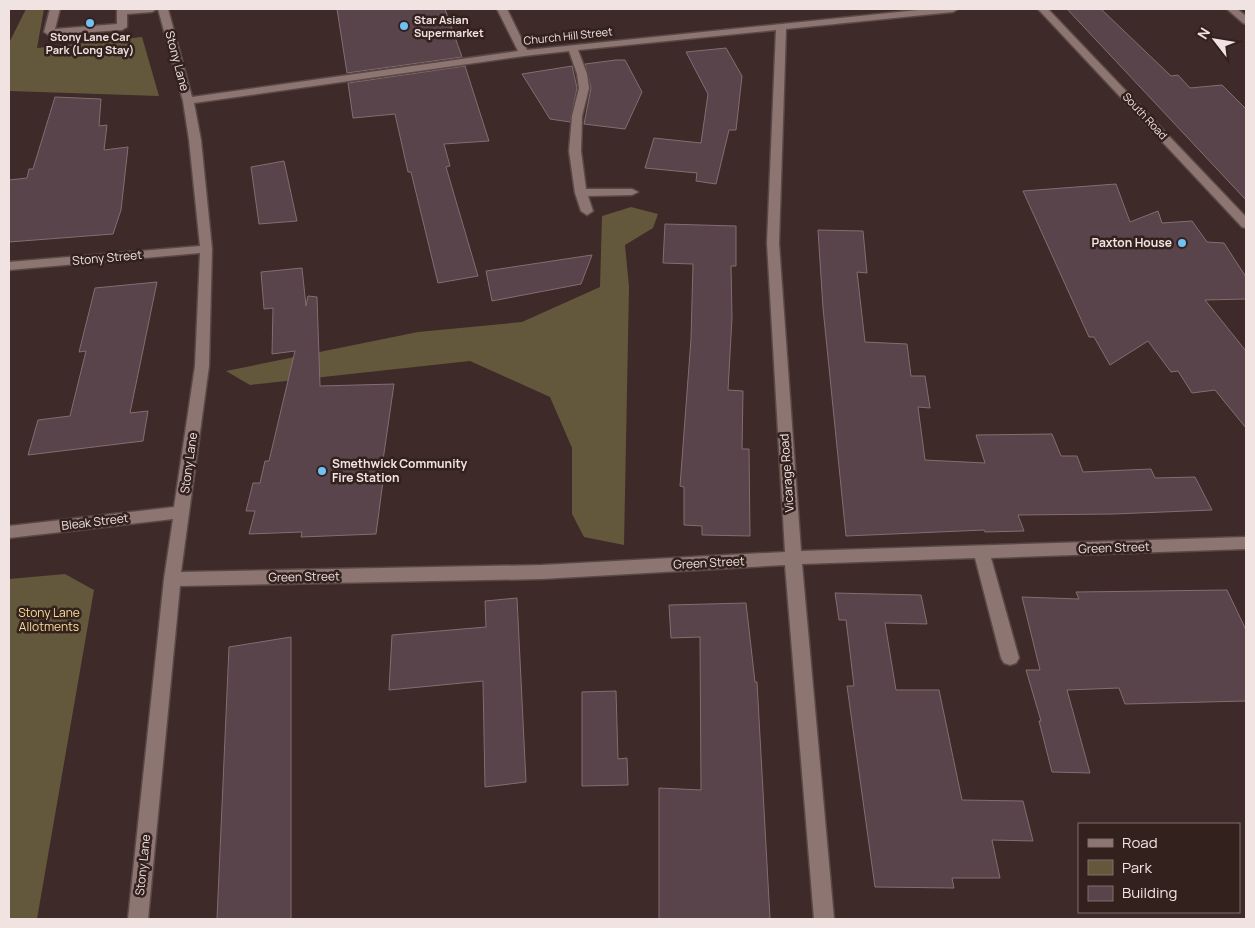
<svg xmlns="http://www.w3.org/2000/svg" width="1255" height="928" font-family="Manrope,sans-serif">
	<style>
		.green { fill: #63583b }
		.building { fill: #59444b; stroke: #836d73 }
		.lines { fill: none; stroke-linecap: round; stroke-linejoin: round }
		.minor-casing { stroke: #594946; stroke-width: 3 }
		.minor { fill: #8d7572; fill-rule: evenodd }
		.poi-dot { fill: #6fc2f4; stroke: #33211e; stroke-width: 2 }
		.labels { text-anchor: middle; stroke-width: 5; stroke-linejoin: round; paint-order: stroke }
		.far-poi-label { font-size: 11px; font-weight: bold; fill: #f0e3e1; stroke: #33211e; text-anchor: start }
		.far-street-label { font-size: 11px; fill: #f0e3e1; stroke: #33211e }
		.street-label { font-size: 12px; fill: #f0e3e1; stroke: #33211e }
		.poi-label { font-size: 12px; font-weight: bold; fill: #f0e3e1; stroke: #33211e; text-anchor: end }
		.park-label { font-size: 12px; fill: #fadd96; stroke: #33211e }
	</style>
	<rect width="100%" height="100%" fill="#3e2a28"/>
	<!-- green -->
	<g class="green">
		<polygon points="26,9 44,9 37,48 142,37 159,96 9,91 9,43"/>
		<polygon points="631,207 658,214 653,228 625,245 629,287 624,545 584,537 572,514 572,448 550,397 470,361 250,385 226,371 418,332 522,322 600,287 602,216"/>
		<polygon points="65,574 94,590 37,919 9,919 9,579"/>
	</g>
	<!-- building -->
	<g class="building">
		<polygon points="337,9 445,9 462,57 347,73"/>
		<polygon points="1067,9 1101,9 1171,76 1178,75 1190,88 1222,85 1246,109 1246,200"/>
		<polygon points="726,48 742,76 736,130 729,130 716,184 696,181 697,173 645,168 654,138 701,143 708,94 686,52"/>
		<polygon points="616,60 625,60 642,92 625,129 584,124 591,88 585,64"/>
		<polygon points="465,66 489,141 444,144 450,166 446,167 478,276 438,283 411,172 408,172 395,114 353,118 348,83"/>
		<polygon points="572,66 577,88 570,122 550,119 522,74"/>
		<polygon points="55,97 101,99 99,126 107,125 104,150 128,147 121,210 113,234 9,242 9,180 27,178 29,169 33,169"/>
		<polygon points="284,161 297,221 259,224 251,167"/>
		<polygon points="1116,184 1130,222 1158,211 1162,223 1192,221 1207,242 1224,243 1246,277 1246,299 1205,300 1246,351 1246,428 1215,390 1192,393 1178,371 1171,372 1148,341 1110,365 1094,337 1089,337 1023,191"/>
		<polygon points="665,224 736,226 736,266 731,266 732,318 728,390 743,391 742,449 749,449 750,536 702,535 702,526 684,525 684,487 680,486 691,339 693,264 663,263"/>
		<polygon points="818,230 863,231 867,273 857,272 865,342 907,344 911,376 925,376 930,408 918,407 925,460 985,463 976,435 1052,434 1061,456 1077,456 1083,472 1151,469 1155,478 1195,477 1212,510 1114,514 1018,515 1024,531 985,532 984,530 846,536 823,308"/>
		<polygon points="592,255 581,284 492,301 486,271"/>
		<polygon points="302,268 306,306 308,296 317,297 320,386 394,384 380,481 383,481 376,534 301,537 302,532 249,534 255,511 246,511 253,483 260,483 265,461 269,461 295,351 272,354 273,308 264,309 261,272"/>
		<polygon points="157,282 130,413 148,411 143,441 28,455 38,420 70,416 86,351 79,352 95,288"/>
		<polygon points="1227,590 1246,630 1246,701 1125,704 1119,688 1067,690 1090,773 1052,772 1039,721 1041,721 1026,670 1040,670 1022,597 1079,599 1076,592"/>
		<polygon points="835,593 921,595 927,624 885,623 896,690 939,690 962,800 1023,801 1033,841 992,840 1000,878 952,878 954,888 875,887 847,686 854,686 849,644 846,620 839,620"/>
		<polygon points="517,598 526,782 485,787 483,681 389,690 392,635 486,627 485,601"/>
		<polygon points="746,603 755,682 757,682 770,919 659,919 659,788 701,790 700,637 671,638 669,605"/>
		<polygon points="291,637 291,919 217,919 229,647"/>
		<polygon points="616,691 618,759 627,758 628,785 582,786 582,692"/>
	</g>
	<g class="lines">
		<defs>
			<g id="minor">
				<polygon points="50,9 60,9 55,29 117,24 117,9 157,9 152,12 127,14 127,27 122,30 49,35 44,32"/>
				<path d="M158,9H168L192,97L518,51L497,9H507L527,50L928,9H958L953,12L786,29L779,243L801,551L1246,537V549L991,558L1019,658L1016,663L1010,665L1004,663L1001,658L975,558L802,564L834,919H814L785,565L542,579L180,586L148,919H128L164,579L173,519L9,538V526L174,507L195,366L200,253L9,270V262L200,246L189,140L183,101ZM776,30L767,243L785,552L542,565L181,572L209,366L212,249L201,140L194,103L524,56L569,51L577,74L579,88L572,116L569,151L575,193L581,211L587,215L593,211L588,196L632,195L638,192L632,189H586L581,151L582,116L589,88L587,74L578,50Z"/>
				<polygon points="1038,9 1048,9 1246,217 1246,228 1242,227"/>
				<polygon points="1227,9 1237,9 1246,16 1246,24 1243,23"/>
			</g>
		</defs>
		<!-- minor casing -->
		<use href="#minor" class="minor-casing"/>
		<!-- minor -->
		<use href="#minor" class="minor"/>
	</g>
	<!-- markers -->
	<g class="poi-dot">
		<circle cx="90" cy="23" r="5"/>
		<circle cx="404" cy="26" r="5"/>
		<circle cx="1182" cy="243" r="5"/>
		<circle cx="322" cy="471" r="5"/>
	</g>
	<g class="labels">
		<!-- far-poi labels -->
		<g class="far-poi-label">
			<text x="414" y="24">Star Asian<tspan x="414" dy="13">Supermarket</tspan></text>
			<text x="90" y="41" text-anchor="middle">Stony Lane Car<tspan x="90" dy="13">Park (Long Stay)</tspan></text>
		</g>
		<!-- far-street labels -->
		<g class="far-street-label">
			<text transform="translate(568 36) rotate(-6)" y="4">Church Hill Street</text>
			<text transform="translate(1145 116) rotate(47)" y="4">South Road</text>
		</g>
		<!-- street labels -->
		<g class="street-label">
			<text transform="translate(177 61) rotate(75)" y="4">Stony Lane</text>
			<text transform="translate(107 258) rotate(-5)" y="4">Stony Street</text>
			<text transform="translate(189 463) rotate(-82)" y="4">Stony Lane</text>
			<text transform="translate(787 473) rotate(-94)" y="4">Vicarage Road</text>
			<text transform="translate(95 522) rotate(-7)" y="4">Bleak Street</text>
			<text transform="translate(1114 548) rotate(-2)" y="4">Green Street</text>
			<text transform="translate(709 563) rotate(-3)" y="4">Green Street</text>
			<text transform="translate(304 577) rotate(-1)" y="4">Green Street</text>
			<text transform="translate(143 865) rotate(-84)" y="4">Stony Lane</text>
		</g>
		<!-- poi labels -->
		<g class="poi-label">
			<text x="1172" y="247">Paxton House</text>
			<text x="332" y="468" text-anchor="start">Smethwick Community<tspan x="332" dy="14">Fire Station</tspan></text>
		</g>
		<!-- park labels -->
		<g class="park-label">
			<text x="49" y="617">Stony Lane<tspan x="49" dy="14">Allotments</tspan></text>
		</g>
	</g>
	<!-- border -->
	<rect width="1255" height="928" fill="none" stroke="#f0e3e1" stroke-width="20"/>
	<!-- legend -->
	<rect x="1078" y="823" width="162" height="90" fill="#33211e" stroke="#7f6f6c"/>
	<rect x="1088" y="839" width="25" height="8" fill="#8d7572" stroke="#7f6f6c"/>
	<text x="1122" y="848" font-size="15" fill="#f0e3e1">Road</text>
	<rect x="1088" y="860" width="25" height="15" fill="#63583b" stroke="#7f6f6c"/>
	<text x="1122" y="873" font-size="15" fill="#f0e3e1">Park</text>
	<rect x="1088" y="886" width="25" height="15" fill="#59444b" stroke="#7f6f6c"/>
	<text x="1122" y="898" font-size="15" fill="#f0e3e1">Building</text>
	<!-- north arrow -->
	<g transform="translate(1215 40) rotate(301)" stroke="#33211e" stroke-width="4" paint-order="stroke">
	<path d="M0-4L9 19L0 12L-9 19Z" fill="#f0e3e1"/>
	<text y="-8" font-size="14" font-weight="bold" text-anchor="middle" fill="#f0e3e1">N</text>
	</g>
</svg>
